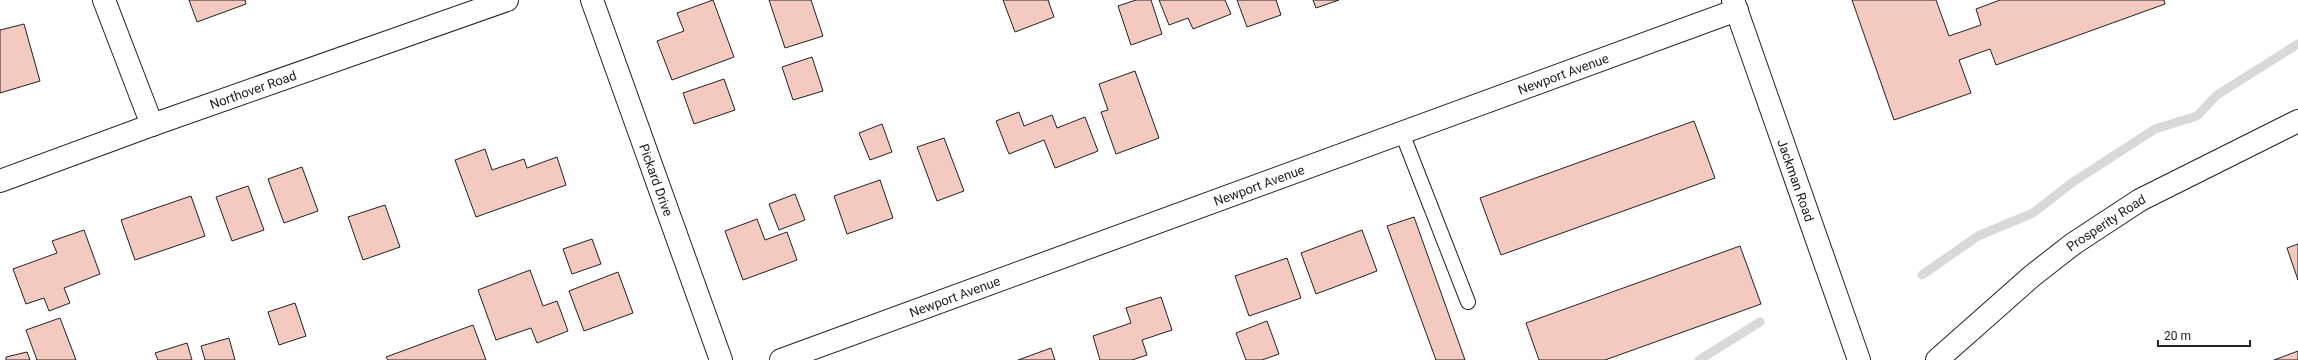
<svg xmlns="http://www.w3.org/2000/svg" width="2298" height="360" font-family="Roboto,sans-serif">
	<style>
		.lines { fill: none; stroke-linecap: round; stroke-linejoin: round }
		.stream { stroke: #d9d9d9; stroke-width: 9 }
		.building { fill: #f3c9c0; stroke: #222 }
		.service-casing { stroke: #222; stroke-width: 16 }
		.minor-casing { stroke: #222; stroke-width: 24 }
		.secondary-casing { stroke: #222; stroke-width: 24 }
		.service { stroke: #fff; stroke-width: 14 }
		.minor { stroke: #fff; stroke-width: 22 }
		.secondary { stroke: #fff; stroke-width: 22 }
		.labels { text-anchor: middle; stroke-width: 3; stroke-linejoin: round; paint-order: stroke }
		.street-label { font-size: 13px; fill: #222; stroke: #fff }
	</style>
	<rect width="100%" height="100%" fill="#fff"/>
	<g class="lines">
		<!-- stream -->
		<g class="stream">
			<polyline points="1922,275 1978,236 2033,213 2073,182 2155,129 2197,116 2217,95 2298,44"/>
			<polyline points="1699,360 1760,322"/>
		</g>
	</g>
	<!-- building -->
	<g class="building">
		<polygon points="189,0 245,0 246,4 197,22"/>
		<polygon points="713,0 734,57 672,80 657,41 684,31 677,13"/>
		<polygon points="769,0 811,0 823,36 785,48"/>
		<polygon points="1003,0 1048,0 1054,17 1015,32"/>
		<polygon points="1136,0 1151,0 1162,34 1131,45 1118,6"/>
		<polygon points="1159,0 1225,0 1231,14 1193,29 1188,18 1169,25"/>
		<polygon points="1237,0 1276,0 1281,15 1247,27"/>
		<polygon points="1313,0 1339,0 1316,8"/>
		<polygon points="1852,0 1936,0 1949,36 1981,25 1976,9 2000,0 2164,0 2165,4 1996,65 1990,49 1959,60 1971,93 1894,120"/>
		<polygon points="24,24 40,81 0,93 0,30"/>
		<polygon points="812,57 823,91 793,100 782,67"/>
		<polygon points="1135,71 1159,138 1116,154 1101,112 1108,110 1099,84"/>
		<polygon points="724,79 735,110 694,124 683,93"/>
		<polygon points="1019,112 1024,126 1052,115 1057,128 1085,117 1098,151 1055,168 1044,140 1009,154 996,121"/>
		<polygon points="1694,121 1715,178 1501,255 1480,198"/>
		<polygon points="882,124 892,152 870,160 859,133"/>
		<polygon points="944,138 964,191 937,201 917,147"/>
		<polygon points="485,149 492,170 524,159 527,168 557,157 566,185 476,217 455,160"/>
		<polygon points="302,167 318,211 284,223 268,179"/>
		<polygon points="880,180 893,218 847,234 834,196"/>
		<polygon points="248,186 264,230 232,241 216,197"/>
		<polygon points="795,194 805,220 779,230 769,204"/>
		<polygon points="191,196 205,236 135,260 121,220"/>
		<polygon points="385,205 400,247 363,260 348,217"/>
		<polygon points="1414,217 1465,360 1436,360 1387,226"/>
		<polygon points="757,219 765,240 787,232 797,260 743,280 725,231"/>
		<polygon points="84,230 100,274 64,288 70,303 49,311 44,298 26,304 13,269 57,253 52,241"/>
		<polygon points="1362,230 1377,271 1316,294 1301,253"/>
		<polygon points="592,239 601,264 572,274 563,249"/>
		<polygon points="2298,244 2298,280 2287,248"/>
		<polygon points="1740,246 1761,304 1605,360 1539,360 1526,323"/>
		<polygon points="1287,258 1301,298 1249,316 1235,276"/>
		<polygon points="530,270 543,306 557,301 568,331 537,343 531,328 496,340 478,290"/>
		<polygon points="618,272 633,313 584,331 569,291"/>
		<polygon points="1161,297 1172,330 1142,340 1147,355 1132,360 1100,360 1093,336 1131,323 1126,308"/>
		<polygon points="295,303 306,336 279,345 268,312"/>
		<polygon points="60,318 76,360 37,360 26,330"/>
		<polygon points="1267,321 1279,354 1262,360 1246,360 1236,333"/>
		<polygon points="473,325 486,360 388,360 386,357"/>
		<polygon points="229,338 235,360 205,360 201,346"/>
		<polygon points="187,343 192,360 158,360 155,353"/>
		<polygon points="1051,348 1055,360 1018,360"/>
		<polygon points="2298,351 2298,360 2274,360"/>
		<polygon points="27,352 30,360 6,360 6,357"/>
	</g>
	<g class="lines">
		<defs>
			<polyline id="service" points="1402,133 1468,302"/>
			<g id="minor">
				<polyline points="104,0 152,125"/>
				<path id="s1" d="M592,0L721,360"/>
				<path id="s2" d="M0,181L152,125L507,0"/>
				<path id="s3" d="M781,360L1737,10"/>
				<path id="s4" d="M1937,360L2032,276L2073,244L2140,200L2298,121"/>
			</g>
			<g id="secondary">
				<path id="s5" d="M1733,0L1859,360"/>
			</g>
		</defs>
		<!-- service casing -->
		<use href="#service" class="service-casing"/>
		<!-- minor casing -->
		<use href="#minor" class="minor-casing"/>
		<!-- secondary casing -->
		<use href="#secondary" class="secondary-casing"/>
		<!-- service -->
		<use href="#service" class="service"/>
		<!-- minor -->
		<use href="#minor" class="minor"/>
		<!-- secondary -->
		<use href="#secondary" class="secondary"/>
	</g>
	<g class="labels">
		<!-- street labels -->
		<g class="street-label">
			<text dy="5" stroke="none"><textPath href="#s3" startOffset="833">Newport Avenue</textPath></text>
			<text dy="5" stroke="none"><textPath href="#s2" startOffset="269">Northover Road</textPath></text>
			<text dy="5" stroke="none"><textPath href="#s1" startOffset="191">Pickard Drive</textPath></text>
			<text dy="5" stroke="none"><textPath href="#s5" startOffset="191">Jackman Road</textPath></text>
			<text dy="5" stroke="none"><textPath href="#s3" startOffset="509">Newport Avenue</textPath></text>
			<text dy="5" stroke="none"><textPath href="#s4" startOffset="218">Prosperity Road</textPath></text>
			<text dy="5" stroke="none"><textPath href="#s3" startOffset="185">Newport Avenue</textPath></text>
		</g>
	</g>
	<!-- scale -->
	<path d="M2158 340v6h92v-6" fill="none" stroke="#222222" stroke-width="2"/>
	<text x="2164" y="340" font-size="12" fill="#222222" stroke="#ffffff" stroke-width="3" paint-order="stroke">20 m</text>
</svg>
